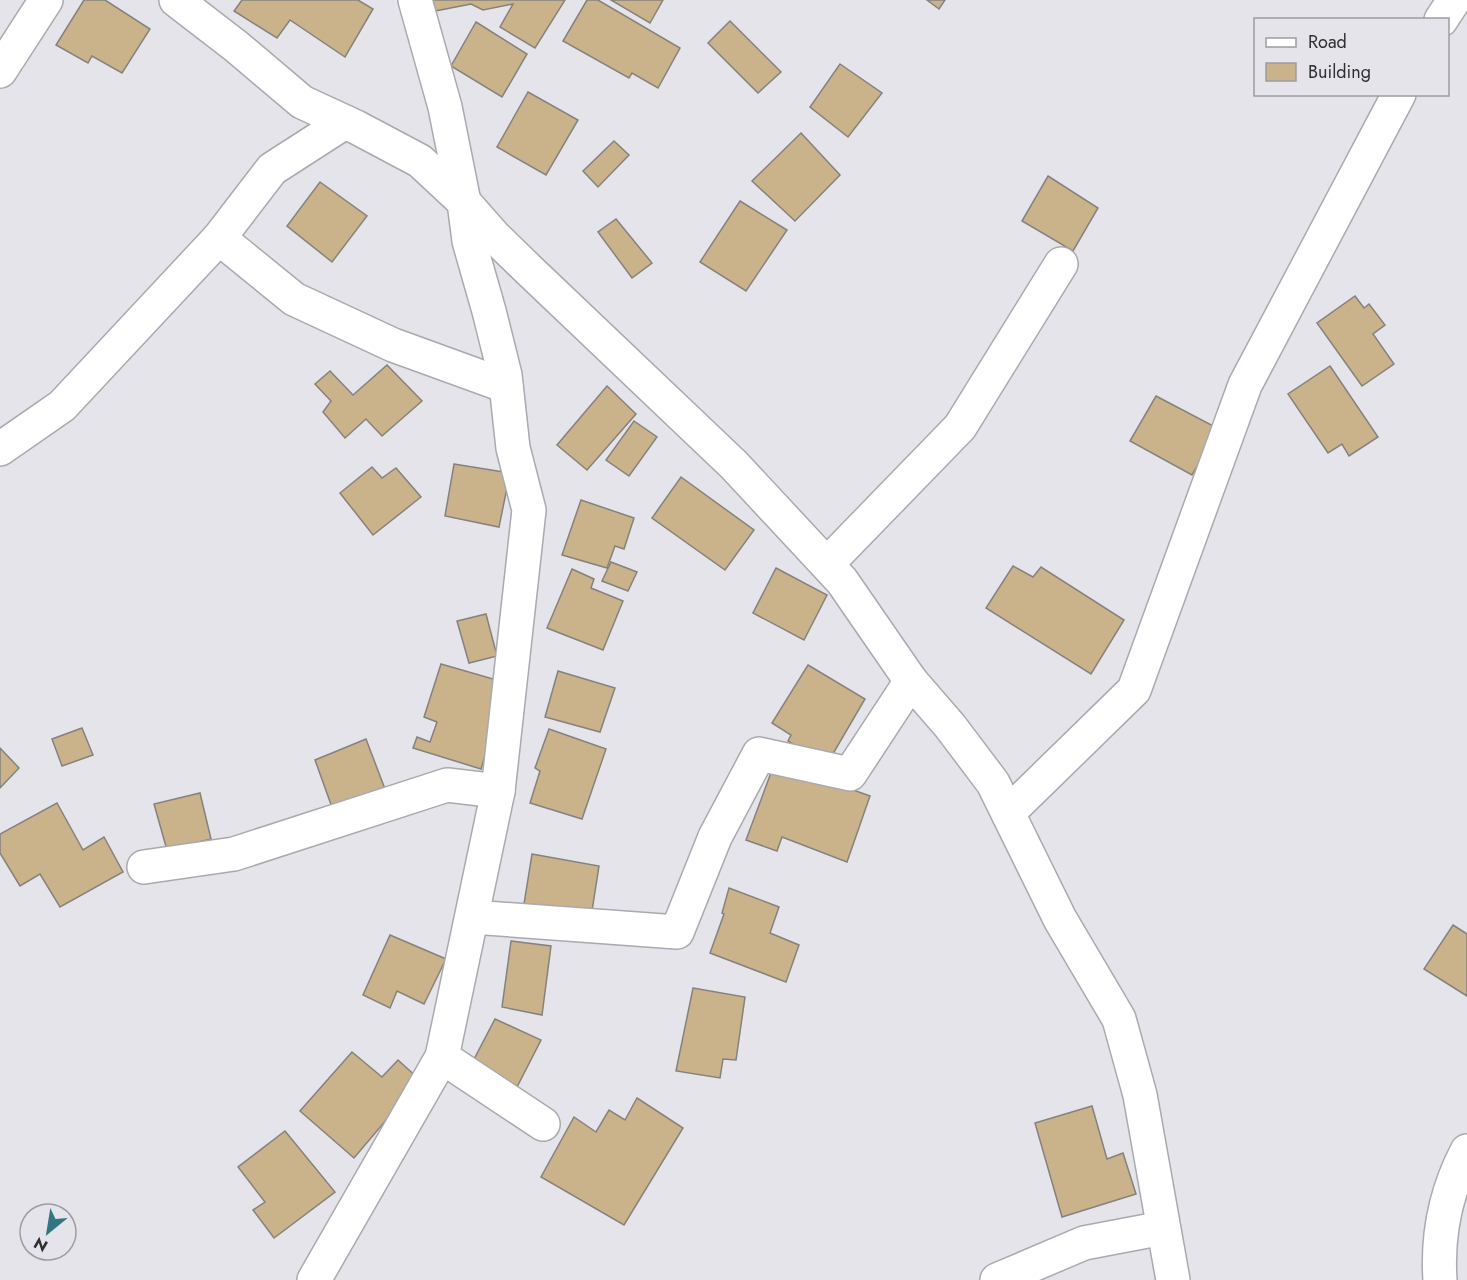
<svg xmlns="http://www.w3.org/2000/svg" width="1467" height="1280" font-family="Jost,sans-serif">
	<style>
		.building { fill: #cab28b; stroke: #85827d; stroke-width: 1.5 }
		.lines { fill: none; stroke-linecap: round; stroke-linejoin: round }
		.minor-casing { stroke: #aaa9af; stroke-width: 36 }
		.minor { stroke: #fff; stroke-width: 33 }
	</style>
	<rect width="100%" height="100%" fill="#e5e4ea"/>
	<!-- building -->
	<g class="building">
		<polygon points="84,0 105,0 150,29 122,73 92,56 88,63 56,45"/>
		<polygon points="242,0 358,0 373,9 345,57 290,20 277,38 234,11"/>
		<polygon points="433,0 565,0 535,48 500,27 513,4 483,10 471,4 435,11"/>
		<polygon points="587,0 598,0 680,48 658,88 632,73 629,78 563,41"/>
		<polygon points="611,0 663,0 650,23"/>
		<polygon points="927,0 945,0 939,9"/>
		<polygon points="730,21 781,72 758,93 708,43"/>
		<polygon points="476,22 527,54 502,97 451,66"/>
		<polygon points="840,64 882,93 848,137 810,107"/>
		<polygon points="528,92 578,120 546,175 497,147"/>
		<polygon points="801,133 840,175 795,221 752,181"/>
		<polygon points="614,141 629,155 598,187 583,171"/>
		<polygon points="1048,176 1098,208 1073,251 1022,221"/>
		<polygon points="320,182 367,216 332,262 287,226"/>
		<polygon points="740,201 787,230 746,291 700,262"/>
		<polygon points="616,219 652,263 632,278 598,232"/>
		<polygon points="1355,296 1364,308 1369,304 1385,325 1373,334 1394,364 1362,386 1317,323"/>
		<polygon points="387,365 422,401 382,436 366,419 345,438 323,412 331,401 315,384 330,371 353,395"/>
		<polygon points="1330,366 1378,437 1349,456 1342,444 1328,453 1288,394"/>
		<polygon points="607,386 636,414 587,470 557,445"/>
		<polygon points="1156,396 1219,429 1192,475 1130,441"/>
		<polygon points="634,421 657,437 629,476 606,460"/>
		<polygon points="454,464 510,473 499,527 445,516"/>
		<polygon points="372,467 382,478 396,468 421,497 373,535 340,493"/>
		<polygon points="681,477 754,530 725,570 652,518"/>
		<polygon points="581,500 634,518 624,549 615,546 607,568 562,555"/>
		<polygon points="611,562 637,572 628,591 602,581"/>
		<polygon points="1013,566 1033,577 1041,567 1124,620 1091,674 986,608"/>
		<polygon points="776,568 827,595 804,640 753,613"/>
		<polygon points="572,569 594,579 591,588 623,601 603,650 547,628"/>
		<polygon points="486,614 497,656 469,663 457,621"/>
		<polygon points="441,664 507,683 481,769 413,748 417,737 430,742 437,722 424,717"/>
		<polygon points="808,665 865,699 827,764 788,741 791,735 772,723"/>
		<polygon points="558,671 615,688 600,732 545,717"/>
		<polygon points="82,728 93,755 62,766 52,739"/>
		<polygon points="549,729 606,749 582,819 530,803 540,771 535,768"/>
		<polygon points="366,739 385,789 333,810 315,760"/>
		<polygon points="0,748 19,768 0,788"/>
		<polygon points="775,762 870,796 847,862 782,837 777,851 746,840"/>
		<polygon points="200,793 211,839 167,850 154,804"/>
		<polygon points="57,803 83,850 104,837 123,872 60,907 40,874 20,886 0,853 0,834"/>
		<polygon points="532,854 599,866 591,917 524,904"/>
		<polygon points="729,888 779,907 770,933 799,945 786,982 710,953 724,914 722,913"/>
		<polygon points="1453,925 1467,934 1467,996 1424,969"/>
		<polygon points="390,935 446,959 424,1004 397,991 390,1008 363,995"/>
		<polygon points="511,941 551,946 542,1015 502,1007"/>
		<polygon points="693,988 745,997 736,1060 723,1059 720,1078 676,1071"/>
		<polygon points="495,1019 541,1040 517,1087 471,1065"/>
		<polygon points="352,1052 382,1077 398,1060 420,1080 354,1158 300,1111"/>
		<polygon points="637,1098 683,1128 624,1225 541,1177 574,1117 596,1132 609,1110 625,1120"/>
		<polygon points="1092,1106 1107,1159 1123,1153 1136,1194 1062,1217 1035,1123"/>
		<polygon points="285,1131 335,1192 274,1238 253,1210 265,1202 238,1167"/>
	</g>
	<g class="lines">
		<defs>
			<g id="minor">
				<polyline points="176,0 237,47 302,102 356,127 420,161 464,202 494,236 529,270 734,465 842,581 911,681 950,726 993,783 1060,919 1119,1019 1140,1095 1173,1280"/>
				<polyline points="1441,20 1454,0"/>
				<polyline points="0,71 46,0"/>
				<polyline points="219,238 294,299 393,345 506,386"/>
				<polyline points="0,449 62,406 219,238 272,169 345,122"/>
				<polyline points="827,564 960,427 1061,264"/>
				<polyline points="1008,813 1134,690 1245,385 1399,94"/>
				<polyline points="144,867 234,854 447,785 498,791"/>
				<polyline points="472,917 677,932 715,837 759,754 850,774 911,681"/>
				<polyline points="442,1057 543,1124"/>
				<polyline points="314,1280 442,1057 498,791 529,510 513,448 505,375 489,311 469,241 464,202 445,107 415,0"/>
				<polyline points="997,1280 1084,1243 1163,1228"/>
				<path d="M1440,1280C1437,1235 1446,1191 1467,1151"/>
			</g>
		</defs>
		<!-- minor casing -->
		<use href="#minor" class="minor-casing"/>
		<!-- minor -->
		<use href="#minor" class="minor"/>
	</g>
	<!-- legend -->
	<rect x="1254" y="18" width="195" height="78" fill="#e5e4ea" stroke="#9c9ca0" stroke-width="1.5"/>
	<rect x="1266" y="38" width="30" height="9" fill="#ffffff" stroke="#9c9ca0" stroke-width="1.5"/>
	<text x="1308" y="48" font-size="18" fill="#2f2f31">Road</text>
	<rect x="1266" y="63" width="30" height="18" fill="#cab28b" stroke="#9c9ca0" stroke-width="1.5"/>
	<text x="1308" y="78" font-size="18" fill="#2f2f31">Building</text>
	<!-- north arrow -->
	<g transform="translate(48 1232) rotate(210)"><circle r="28" fill="#e5e4ea" stroke="#9c9ca0" stroke-width="1.5"/>
	<path d="M0-4.5L10 22L0 15L-10 22Z" fill="#317783"/>
	<text y="-9" font-size="16" font-weight="bold" text-anchor="middle" fill="#2f2f31">N</text>
	</g>
</svg>
